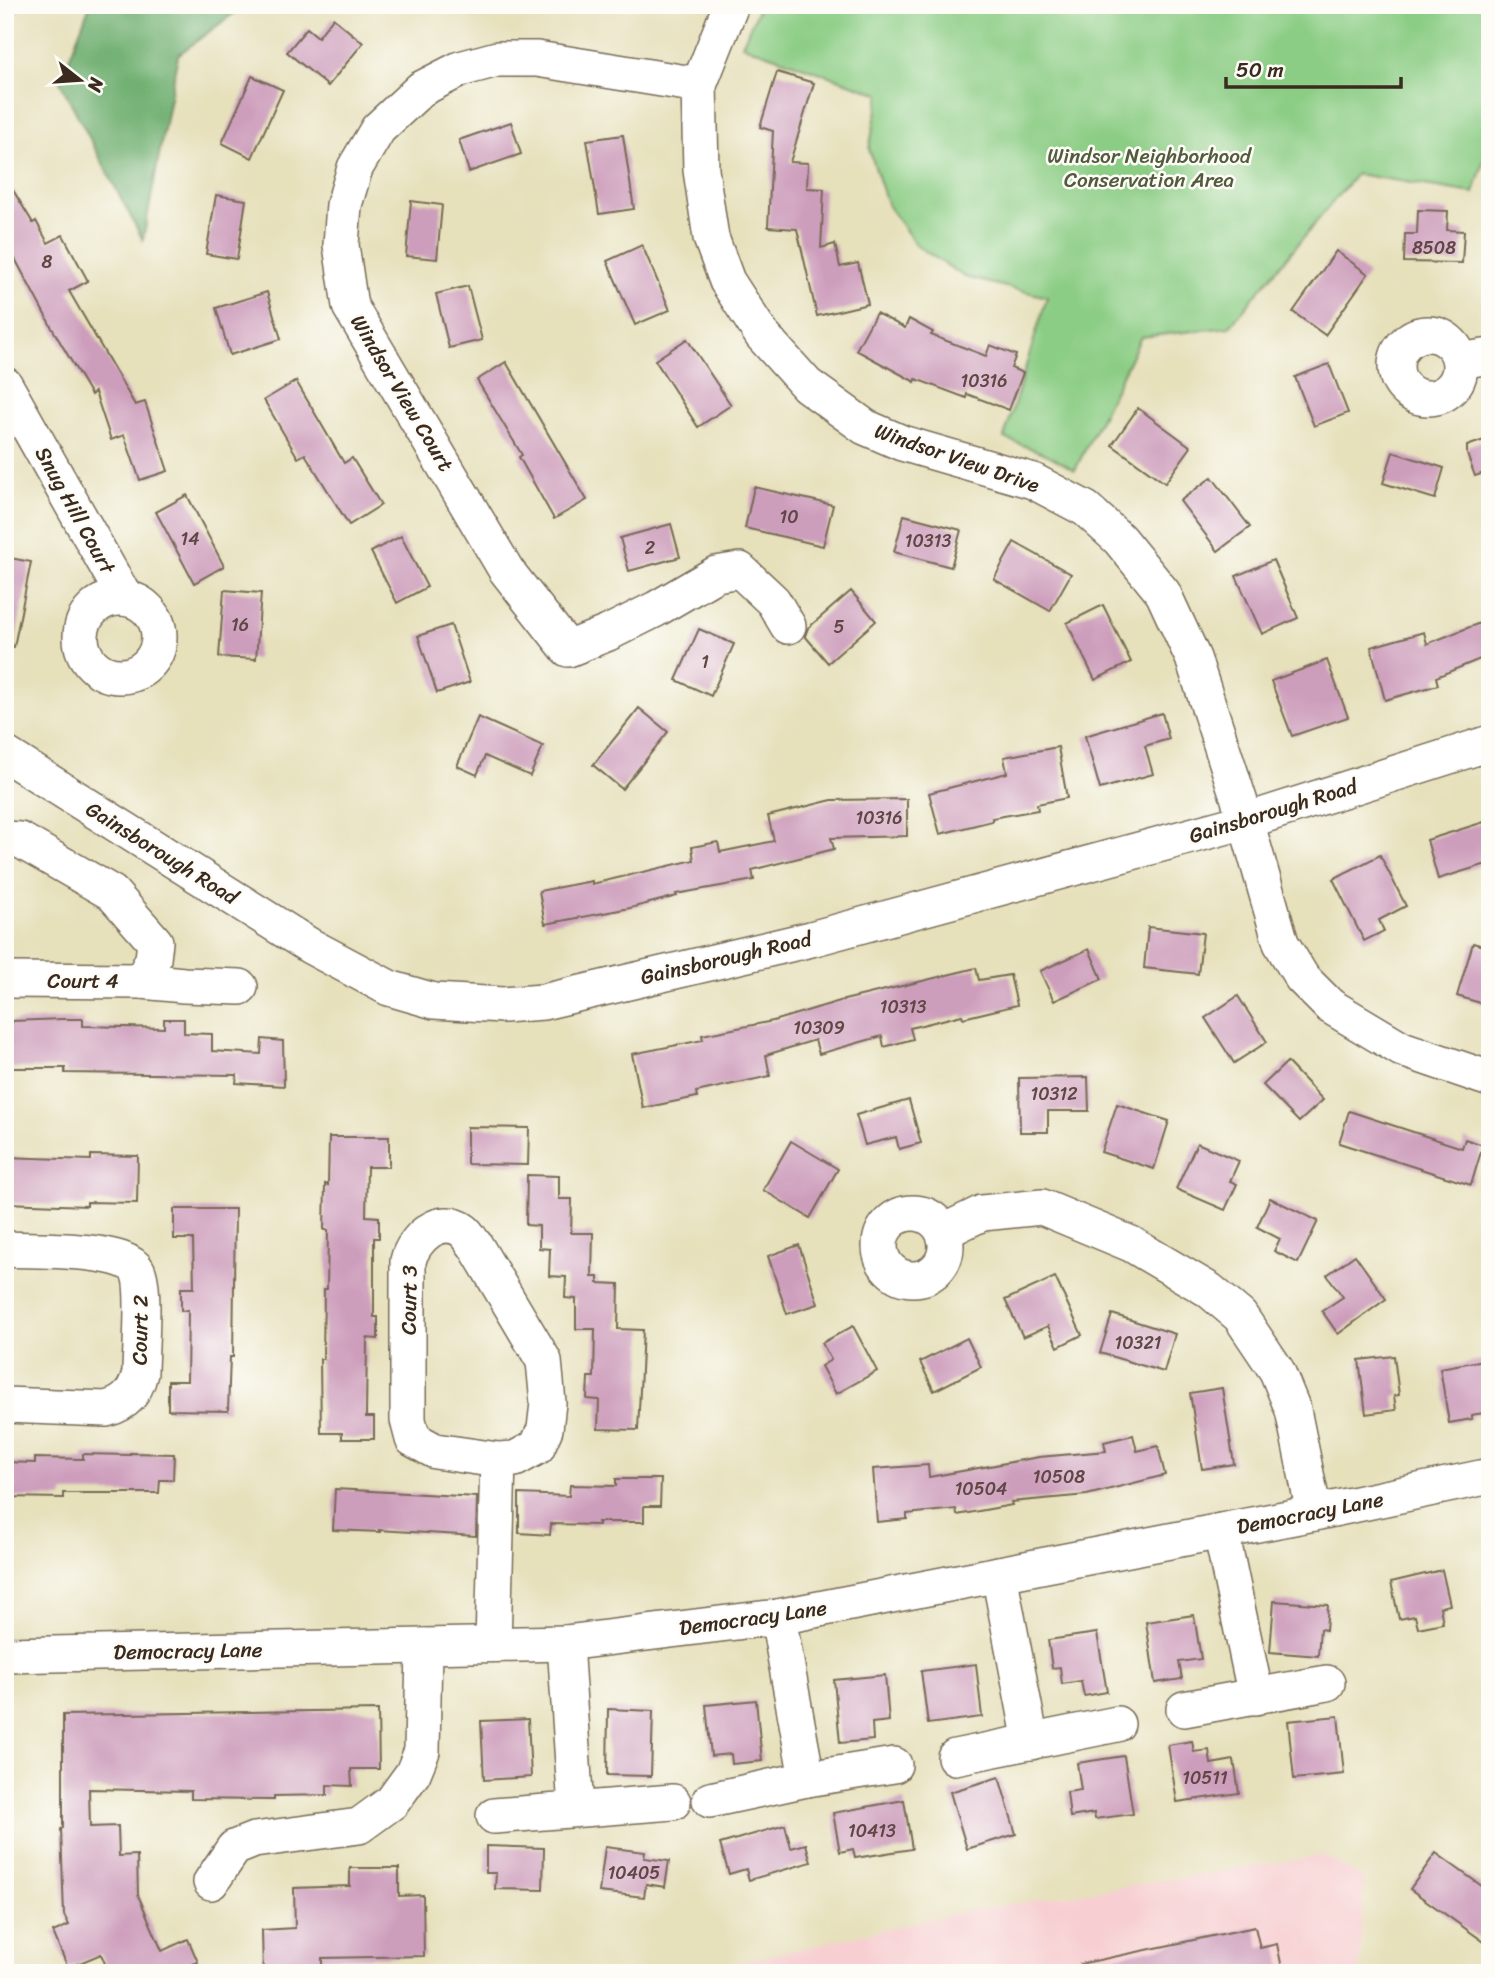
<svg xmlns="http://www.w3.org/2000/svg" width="1495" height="1978" font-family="Sriracha,sans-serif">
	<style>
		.built { fill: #f7cfd2 }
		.green { fill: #8ccd85; stroke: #647c52; stroke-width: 2 }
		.forest { fill: #71b072; stroke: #566d48; stroke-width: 2 }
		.building { fill: #cd9ebc }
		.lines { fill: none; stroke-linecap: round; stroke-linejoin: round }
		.minor-casing { stroke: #776a55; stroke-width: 38 }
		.minor { stroke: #fff; stroke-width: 35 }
		.labels { text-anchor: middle; stroke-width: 5; stroke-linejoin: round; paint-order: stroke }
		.number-label { font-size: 18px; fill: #604746 }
		.park-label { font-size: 21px; fill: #535b3d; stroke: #fdfcf7 }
		.street-label { font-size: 21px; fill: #3b2a1e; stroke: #fdfcf7 }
	</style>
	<rect width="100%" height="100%" fill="#fdfcf7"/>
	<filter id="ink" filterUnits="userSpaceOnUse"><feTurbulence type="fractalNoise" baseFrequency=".0143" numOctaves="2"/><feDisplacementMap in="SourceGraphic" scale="14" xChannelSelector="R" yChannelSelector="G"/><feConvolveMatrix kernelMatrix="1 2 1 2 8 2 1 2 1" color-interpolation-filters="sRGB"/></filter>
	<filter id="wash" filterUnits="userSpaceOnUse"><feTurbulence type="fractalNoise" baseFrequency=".00686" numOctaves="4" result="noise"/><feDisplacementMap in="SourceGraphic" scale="28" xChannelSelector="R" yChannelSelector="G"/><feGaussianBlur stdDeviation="1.57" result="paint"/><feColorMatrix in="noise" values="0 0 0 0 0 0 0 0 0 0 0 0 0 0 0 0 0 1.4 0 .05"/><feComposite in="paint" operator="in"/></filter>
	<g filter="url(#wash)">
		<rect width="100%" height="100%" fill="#e6e0bb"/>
		<!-- built -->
		<polygon class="built" points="1325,1855 1364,1879 1359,1973 693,1973 961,1912"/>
		<!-- green -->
		<polygon class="green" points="760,5 1490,5 1490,139 1474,193 1356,174 1229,327 1141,337 1075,470 1048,455 1004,438 1047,297 965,277 917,246 888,206 869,149 880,94 742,45"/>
		<!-- forest -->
		<polygon class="forest" points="90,5 245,5 178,55 143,240 60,82"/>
		<g id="blocks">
			<!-- building -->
			<g class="building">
				<polygon points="333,18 363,43 328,86 287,52 307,28 318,37"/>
				<polygon points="777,72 814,83 790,162 808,163 807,188 824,189 821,248 835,244 840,267 858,263 868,304 817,316 797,229 768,227 773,131 760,127"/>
				<polygon points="252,76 283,90 252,158 222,143"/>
				<polygon points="511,122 521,154 469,172 459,140"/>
				<polygon points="623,135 634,209 599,214 587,140"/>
				<polygon points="5,177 33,223 36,221 48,243 63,235 88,281 69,291 135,405 145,402 168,471 140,480 124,435 111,440 95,392 91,395 52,328 5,240"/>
				<polygon points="216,195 246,200 237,259 206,254"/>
				<polygon points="411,201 442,205 437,259 406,256"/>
				<polygon points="1418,210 1448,211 1447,230 1464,231 1462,263 1404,262 1405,234 1417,234"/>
				<polygon points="642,245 670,310 635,325 607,261"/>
				<polygon points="1336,251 1368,274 1325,335 1293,312"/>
				<polygon points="468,286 482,340 449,348 436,294"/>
				<polygon points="267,292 281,339 230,355 216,308"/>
				<polygon points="876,313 905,328 909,319 933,332 931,335 986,356 990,345 1016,355 1011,368 1023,373 1009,410 967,394 966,398 916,379 915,382 856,350"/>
				<polygon points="687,339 731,405 698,427 655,360"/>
				<polygon points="506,362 587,500 554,519 519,457 522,455 477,380"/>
				<polygon points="1329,364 1348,413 1314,426 1295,377"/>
				<polygon points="296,381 344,463 352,458 381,505 349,525 305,454 298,458 264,400"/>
				<polygon points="1138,408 1191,447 1165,483 1112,445"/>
				<polygon points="1490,438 1490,471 1475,476 1467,454 1467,446"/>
				<polygon points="1393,452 1444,468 1435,499 1383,483"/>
				<polygon points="1212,477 1250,527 1218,551 1180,501"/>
				<polygon points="754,487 833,505 823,546 745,528"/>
				<polygon points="187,495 224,566 194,583 156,512"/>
				<polygon points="904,515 961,530 951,567 894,552"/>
				<polygon points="671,524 680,557 629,571 620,538"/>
				<polygon points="401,536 427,587 397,603 371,552"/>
				<polygon points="1014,542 1071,574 1050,611 994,579"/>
				<polygon points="5,557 31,562 14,647 5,646"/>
				<polygon points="1273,560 1298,618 1262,634 1236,576"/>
				<polygon points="224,590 261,593 256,659 219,657"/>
				<polygon points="851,591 876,621 828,663 805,636 808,628"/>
				<polygon points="1103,605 1131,662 1095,680 1067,623"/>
				<polygon points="1490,619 1490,655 1436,677 1438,685 1385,700 1371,647 1424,632 1427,644"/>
				<polygon points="451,625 470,682 437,693 418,636"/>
				<polygon points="699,629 734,644 711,696 676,680"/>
				<polygon points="1327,660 1348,717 1292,736 1271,681"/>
				<polygon points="639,708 668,732 622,789 593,765"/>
				<polygon points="1162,713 1169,739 1145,746 1153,774 1100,789 1085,736"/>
				<polygon points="478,717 543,746 530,776 485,756 477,775 457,766"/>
				<polygon points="1058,747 1067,798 1037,804 1038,810 992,818 992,821 940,834 929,793 1007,773 1004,757"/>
				<polygon points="907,799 907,836 831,838 834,849 752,870 754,880 676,894 677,896 630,908 545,924 539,891 592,881 592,884 694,860 692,847 718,842 720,852 774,841 768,816 832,800"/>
				<polygon points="1484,822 1490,842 1490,863 1438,879 1427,840"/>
				<polygon points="1380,855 1406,906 1379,920 1384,931 1364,941 1333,879"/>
				<polygon points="1148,927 1203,933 1198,974 1144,968"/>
				<polygon points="1473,943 1490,948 1490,1006 1457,996"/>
				<polygon points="1089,949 1102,979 1054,1001 1040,971"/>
				<polygon points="976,968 979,980 1010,975 1017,1005 963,1018 962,1015 910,1028 913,1039 884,1047 882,1036 819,1054 815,1040 766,1055 770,1076 696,1092 697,1097 643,1108 632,1054 703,1040 702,1035 773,1021 840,1001"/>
				<polygon points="1238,996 1267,1042 1234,1063 1205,1018"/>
				<polygon points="62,1019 83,1019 83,1026 164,1028 164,1019 184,1019 184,1033 212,1034 212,1051 261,1054 262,1039 283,1041 284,1086 236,1083 237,1075 65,1073 65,1068 5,1068 5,1023 12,1023 12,1021"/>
				<polygon points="1287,1062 1323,1100 1299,1122 1263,1085"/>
				<polygon points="1088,1077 1089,1111 1048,1111 1048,1132 1020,1132 1019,1078"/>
				<polygon points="909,1100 921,1143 899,1149 896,1137 865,1145 856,1115"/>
				<polygon points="1117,1104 1169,1121 1154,1169 1101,1152"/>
				<polygon points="1349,1111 1462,1148 1465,1139 1483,1145 1471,1185 1339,1143"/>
				<polygon points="467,1127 529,1128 528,1165 467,1164"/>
				<polygon points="329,1137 389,1137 389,1167 367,1167 366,1216 379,1217 379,1238 374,1238 374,1317 378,1317 378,1339 367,1338 366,1417 374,1417 374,1439 342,1439 342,1433 321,1433 320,1359 323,1359 324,1289 327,1289 328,1230 324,1230 325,1184 328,1185"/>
				<polygon points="791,1141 838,1169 810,1218 763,1190"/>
				<polygon points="1197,1143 1239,1161 1230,1181 1237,1184 1225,1210 1176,1189"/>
				<polygon points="91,1155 138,1156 137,1203 87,1202 87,1206 5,1203 5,1157 91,1160"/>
				<polygon points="527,1175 559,1176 559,1199 572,1199 571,1233 593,1233 592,1277 598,1277 598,1283 619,1284 618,1329 643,1330 638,1430 598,1429 599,1400 587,1399 588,1377 594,1377 595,1329 576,1329 576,1299 565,1298 566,1277 549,1276 550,1249 539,1248 539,1226 526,1225"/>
				<polygon points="1270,1198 1318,1221 1298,1263 1274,1251 1280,1239 1257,1227"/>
				<polygon points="174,1209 235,1209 233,1357 230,1357 228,1411 168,1410 168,1381 187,1381 188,1310 181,1311 181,1288 194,1288 193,1239 174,1239"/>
				<polygon points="799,1245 818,1304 787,1314 768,1256"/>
				<polygon points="1355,1255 1386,1299 1338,1334 1322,1311 1343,1297 1327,1275"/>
				<polygon points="1055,1277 1082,1335 1058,1347 1048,1326 1023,1337 1005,1300"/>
				<polygon points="1112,1314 1175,1334 1164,1372 1100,1353"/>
				<polygon points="853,1326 877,1371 836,1394 821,1366 831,1360 822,1343"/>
				<polygon points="967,1338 981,1367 934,1391 920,1362"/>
				<polygon points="1394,1356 1399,1395 1394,1396 1396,1410 1366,1414 1359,1360"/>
				<polygon points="1490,1359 1490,1412 1471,1415 1472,1419 1449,1423 1440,1368"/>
				<polygon points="1222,1388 1234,1464 1202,1469 1190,1393"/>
				<polygon points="1133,1435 1137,1451 1158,1446 1165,1475 1087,1495 1011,1502 1012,1505 957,1515 956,1509 907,1514 907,1519 877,1522 873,1469 928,1465 929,1477 1039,1457 1106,1451 1104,1442"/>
				<polygon points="130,1453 174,1454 173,1480 160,1480 159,1493 63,1493 63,1498 5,1497 5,1462 35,1463 35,1458 83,1459 83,1454 130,1455"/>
				<polygon points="616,1479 661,1479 660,1506 644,1506 644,1522 598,1522 598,1525 551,1524 550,1535 519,1533 519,1494 569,1496 570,1485 616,1486"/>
				<polygon points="335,1489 477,1497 476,1536 379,1530 380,1532 333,1530"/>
				<polygon points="1442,1570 1450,1605 1440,1607 1443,1623 1418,1628 1415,1616 1399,1619 1391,1582"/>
				<polygon points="1274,1601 1328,1605 1326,1630 1320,1629 1318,1656 1270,1652"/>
				<polygon points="1194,1615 1201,1659 1179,1662 1182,1679 1155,1683 1146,1622"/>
				<polygon points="1097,1633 1107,1692 1084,1696 1081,1681 1062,1684 1060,1667 1052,1668 1048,1640"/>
				<polygon points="976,1664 982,1717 928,1724 921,1671"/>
				<polygon points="885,1675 889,1721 872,1723 873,1740 840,1743 834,1680"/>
				<polygon points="756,1700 762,1761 732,1764 731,1754 711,1756 706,1705"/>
				<polygon points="608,1709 653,1711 651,1776 607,1775"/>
				<polygon points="378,1710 379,1769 351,1769 352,1786 327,1785 327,1795 274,1796 274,1800 191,1799 191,1791 89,1789 90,1827 118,1826 119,1856 137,1855 138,1895 162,1951 188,1939 198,1962 173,1973 109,1973 101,1954 68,1968 53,1932 69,1925 64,1915 61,1829 63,1828 63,1715"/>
				<polygon points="1338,1716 1344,1774 1294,1779 1288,1721"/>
				<polygon points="528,1719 531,1777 484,1780 481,1721"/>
				<polygon points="1192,1741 1194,1752 1209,1750 1211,1764 1234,1760 1239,1793 1177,1802 1168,1745"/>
				<polygon points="1124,1756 1133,1814 1095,1819 1094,1813 1070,1817 1067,1792 1081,1790 1077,1763"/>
				<polygon points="999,1777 1016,1834 967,1849 950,1792"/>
				<polygon points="904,1800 912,1849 855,1858 853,1849 840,1852 833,1813"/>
				<polygon points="785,1825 791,1848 806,1844 811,1862 749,1880 746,1869 729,1874 720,1844"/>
				<polygon points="486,1846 544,1848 543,1890 495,1889 496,1873 486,1873"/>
				<polygon points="605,1847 645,1852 644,1858 669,1861 665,1887 646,1884 644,1897 599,1892"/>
				<polygon points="1436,1853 1490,1892 1490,1946 1410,1889"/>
				<polygon points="350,1868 399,1868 399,1896 423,1895 424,1956 322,1958 322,1973 263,1973 262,1930 295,1928 294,1888 350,1886"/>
				<polygon points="1255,1927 1260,1948 1277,1944 1283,1973 1081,1973 1080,1964"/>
			</g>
		</g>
	</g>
	<g filter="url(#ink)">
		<use href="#blocks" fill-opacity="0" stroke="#776a55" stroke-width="2"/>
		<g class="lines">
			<defs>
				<g id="minor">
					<polyline points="731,5 699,85 701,170 711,238 727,281 762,335 807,385 865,427 902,443 1033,481 1086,509 1119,539 1163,593 1193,658 1246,821 1281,943 1302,978 1330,1006 1402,1049 1490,1079"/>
					<polyline points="699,85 537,59 497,59 460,69 421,89 378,129 355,168 344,205 341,245 350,306 506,570 568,649 608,633 656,609 716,574 740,570 773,601 788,626"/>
					<circle cx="1428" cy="366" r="32"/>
					<polyline points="1460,361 1490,356"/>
					<polyline points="5,385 125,598"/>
					<circle cx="120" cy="637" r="39"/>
					<polyline points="5,754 310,946 389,988 434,1001 503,1005 543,1002 811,939 1246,821 1490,743"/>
					<polyline points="5,839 20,840 112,893 155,942 153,959 142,981 5,980"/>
					<polyline points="142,981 184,985 240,987"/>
					<circle cx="913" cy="1246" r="33"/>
					<polyline points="943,1232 982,1213 1042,1207 1131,1244 1209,1290 1240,1316 1277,1371 1293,1410 1314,1513"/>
					<path d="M5,1249C32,1251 124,1247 137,1270C146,1285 140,1353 140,1373C135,1393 126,1404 106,1409L5,1405"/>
					<polyline points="1221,1531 1256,1697"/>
					<polyline points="999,1574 1031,1742"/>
					<polyline points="778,1617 807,1779"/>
					<polyline points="565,1643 576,1809"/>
					<path d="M493,1644L498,1460L515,1459L537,1447L545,1429L548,1403L544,1361L475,1245C471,1241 468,1234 464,1231C440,1213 413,1239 408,1261V1420L413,1439L435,1451L498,1460"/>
					<polyline points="5,1655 565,1643 778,1617 1314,1513 1490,1476"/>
					<polyline points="1184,1709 1327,1683"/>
					<polyline points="955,1757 1117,1724"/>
					<polyline points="710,1800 807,1779 894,1765"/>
					<polyline points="494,1816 673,1802"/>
					<polyline points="211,1882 234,1848 254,1840 359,1826 392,1802 413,1773 422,1751 424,1646"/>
				</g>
			</defs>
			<!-- minor casing -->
			<use href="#minor" class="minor-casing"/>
			<!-- minor -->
			<use href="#minor" class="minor"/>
		</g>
	</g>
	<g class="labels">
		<!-- number labels -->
		<g class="number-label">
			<text x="1434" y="254">8508</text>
			<text x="47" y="268">8</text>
			<text x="984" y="387">10316</text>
			<text x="789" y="523">10</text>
			<text x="190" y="545">14</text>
			<text x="928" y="547">10313</text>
			<text x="650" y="554">2</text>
			<text x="240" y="631">16</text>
			<text x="839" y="633">5</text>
			<text x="705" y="668">1</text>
			<text x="879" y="824">10316</text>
			<text x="903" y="1013">10313</text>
			<text x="819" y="1034">10309</text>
			<text x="1054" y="1100">10312</text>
			<text x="1138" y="1349">10321</text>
			<text x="1059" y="1483">10508</text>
			<text x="981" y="1495">10504</text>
			<text x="1205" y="1784">10511</text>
			<text x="872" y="1837">10413</text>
			<text x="634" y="1879">10405</text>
		</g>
		<!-- park labels -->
		<g class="park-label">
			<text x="1149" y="163">Windsor Neighborhood<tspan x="1149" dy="24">Conservation Area</tspan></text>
		</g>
		<!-- street labels -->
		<g class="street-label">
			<text transform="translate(402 393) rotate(59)" y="7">Windsor View Court</text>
			<text transform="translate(957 458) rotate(19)" y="7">Windsor View Drive</text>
			<text transform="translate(75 510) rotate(61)" y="7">Snug Hill Court</text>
			<text transform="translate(1273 811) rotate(-17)" y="7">Gainsborough Road</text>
			<text transform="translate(162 853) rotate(32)" y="7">Gainsborough Road</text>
			<text transform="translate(726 958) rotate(-13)" y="7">Gainsborough Road</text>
			<text x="83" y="988">Court 4</text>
			<text transform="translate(409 1300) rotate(-89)" y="7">Court 3</text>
			<text transform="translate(140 1330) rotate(-89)" y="7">Court 2</text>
			<text transform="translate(1310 1513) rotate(-11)" y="7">Democracy Lane</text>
			<text transform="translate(753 1618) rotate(-8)" y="7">Democracy Lane</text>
			<text transform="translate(188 1651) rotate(-1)" y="7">Democracy Lane</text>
		</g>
	</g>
	<!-- margin -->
	<rect width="1495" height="1978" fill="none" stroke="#fdfcf7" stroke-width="28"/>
	<!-- north arrow -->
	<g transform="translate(80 80) rotate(107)" stroke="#fdfcf7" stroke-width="5" paint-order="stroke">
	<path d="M0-5L12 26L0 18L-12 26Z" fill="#3b2a1e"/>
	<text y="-10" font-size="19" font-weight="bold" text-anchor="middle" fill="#3b2a1e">N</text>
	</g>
	<!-- scale -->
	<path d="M1226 77v10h175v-10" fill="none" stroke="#3b2a1e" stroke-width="3.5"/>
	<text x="1236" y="77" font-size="21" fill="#3b2a1e" stroke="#fdfcf7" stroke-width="5" paint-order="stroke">50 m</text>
</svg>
